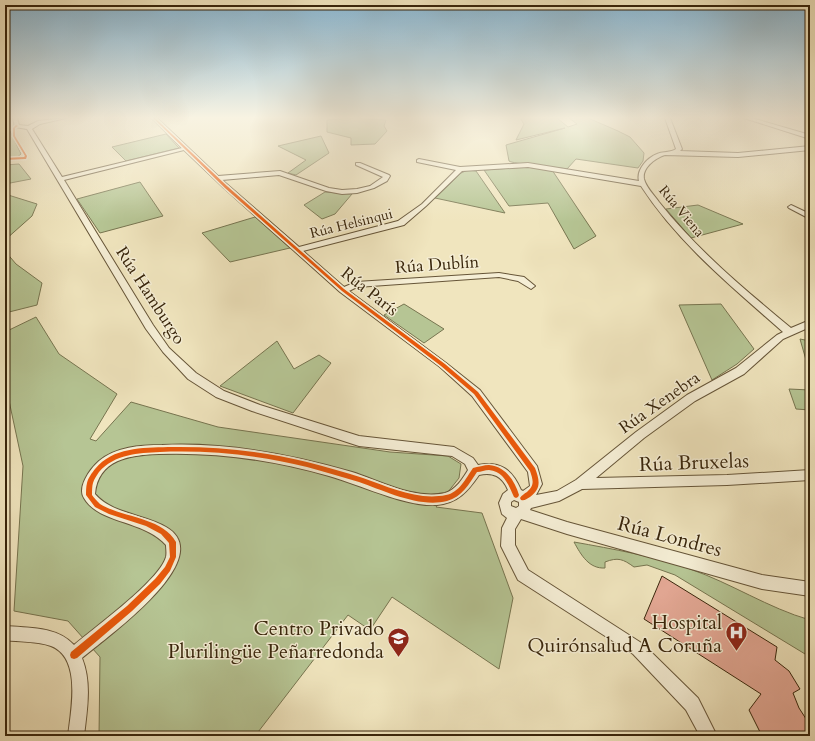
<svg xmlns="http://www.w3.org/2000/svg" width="815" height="741" font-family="Cardo,serif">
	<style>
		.green { fill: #b6c594; stroke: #777550 }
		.building { fill: #e5a996; stroke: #38250b }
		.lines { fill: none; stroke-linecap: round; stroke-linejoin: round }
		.minor-casing { stroke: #665538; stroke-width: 2 }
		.minor { fill: #f5eed5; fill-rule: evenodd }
		.cycleway-casing { stroke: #f5eed5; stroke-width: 3 }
		.cycleway { fill: #e8590c; fill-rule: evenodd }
		.labels { text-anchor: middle; stroke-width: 3; stroke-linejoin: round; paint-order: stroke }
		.far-street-label { font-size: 14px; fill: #38250b; stroke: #f5eed5 }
		.street-label { font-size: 17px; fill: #38250b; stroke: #f5eed5 }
		.near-street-label { font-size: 20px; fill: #38250b; stroke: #f5eed5 }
		.near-poi-label { font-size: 20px; fill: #38250b; stroke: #f5eed5; text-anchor: end }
	</style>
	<rect width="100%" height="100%" fill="#f0e5be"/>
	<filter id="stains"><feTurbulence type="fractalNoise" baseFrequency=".005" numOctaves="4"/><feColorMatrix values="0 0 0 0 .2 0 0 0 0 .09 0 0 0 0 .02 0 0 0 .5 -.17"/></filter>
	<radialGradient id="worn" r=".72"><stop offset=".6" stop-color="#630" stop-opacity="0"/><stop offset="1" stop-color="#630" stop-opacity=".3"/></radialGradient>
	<!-- green -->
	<g class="green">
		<polygon points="352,118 386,120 384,126 387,131 375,144 351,145 351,138 327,132 327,120"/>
		<path d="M520,118H557L568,127L577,124L569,118H588L618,131L630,137L644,153L643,161L638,168L576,159L567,169C558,167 512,164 509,161L506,145L565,128L516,140L524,124Z"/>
		<polygon points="10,131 21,154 16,158 5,157 5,132"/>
		<polygon points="166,134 179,148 126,161 112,147"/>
		<polygon points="321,136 329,153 296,175 288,173 306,160 278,146"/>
		<polygon points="19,164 31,179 5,184 5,165"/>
		<polygon points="526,167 552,170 596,236 574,249 548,203 509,206 484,170"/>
		<polygon points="468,170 476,171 505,213 435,198 461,173"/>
		<polygon points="140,182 163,216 100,233 77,199"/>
		<polygon points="325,192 352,194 335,214 322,219 304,205"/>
		<polygon points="5,194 37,204 32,216 5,240"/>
		<polygon points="698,205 743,224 691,238 666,209"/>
		<polygon points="255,217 290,248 230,262 202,233"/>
		<polygon points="5,251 16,264 42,283 37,305 5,313"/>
		<polygon points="404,304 444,329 424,343 384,315"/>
		<polygon points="721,304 754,349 737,364 712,380 679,305"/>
		<polygon points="36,317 59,354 117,394 90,439 96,441 131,402 218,427 390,452 448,456 461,464 459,478 436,507 482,513 513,598 499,669 392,597 370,630 348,615 255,736 99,736 100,657 68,621 14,611 23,466 5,382 5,332"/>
		<polygon points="800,339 810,341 810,374"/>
		<polygon points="277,341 294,369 319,355 331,363 293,413 220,386"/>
		<polygon points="789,389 810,390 810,410 796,409"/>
		<path d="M574,542C613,549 653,556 690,569C731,583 768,608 810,620V657L675,575L647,565L634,567C623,559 618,557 605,562V568C589,569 581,555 574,542Z"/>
	</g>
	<!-- building -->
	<polygon class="building" points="662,576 777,647 775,660 789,671 800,689 793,693 799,708 810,725 810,736 762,736 749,710 761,694 644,619"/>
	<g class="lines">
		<defs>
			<g id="minor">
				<path d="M13,118H17L19,125L28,126L38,121L66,118L40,124L32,129L62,177L182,148L152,118H157L218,176L280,171L329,188L342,190L357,189L370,186L383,177L356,165V163H360L389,175L390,176L387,181L374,188L357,193L342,194L326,191L279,175L222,180L299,247L398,221L422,204L456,170L417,162V160L419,159L460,167L528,163L639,181C636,170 647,158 657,154C664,151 670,153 676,149L665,118H670L682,149L680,151L738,153L810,146V150L738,157L665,155C655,158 642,168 644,179C646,187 654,195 659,202C697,250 744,289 791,328L810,320V327L783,339L744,374L695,401L644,438L596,478L727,475L810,470V480L727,485L582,489L559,501L531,508L530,510L567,522L762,575L810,582V596L762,589L567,534L521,519L515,529V545L528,570L643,644L698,698L717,736H700L686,710L633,654L518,580L501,546L502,528L507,518L502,514L499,503L503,494L508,490C502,476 493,472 479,475C468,491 458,503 437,505C405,507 361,485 329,476C273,460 217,452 159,454C130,455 98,459 95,494C112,514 144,514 166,527C220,558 104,639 82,658C92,683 87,710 84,736H68C71,710 82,658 51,646C37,641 19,642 5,640V626C28,628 57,626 74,645C95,627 159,581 166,557C167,553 166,548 166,545C144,520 99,524 84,498C77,487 90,469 99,461C116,447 140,445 162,445C227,442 290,454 352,472C381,481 414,500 445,493C456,490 463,478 468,470L465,464L452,456L359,446L252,411L216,397L188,379L163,352L146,329L27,129L15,127ZM184,150L224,188L340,292L440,367L472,396L528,472L530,486L523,491L521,490C512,469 500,461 478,465L473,458L454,447L359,436L260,405L224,391L196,373L169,348L153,325L64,180ZM528,167L641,186C678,243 732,287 783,332L777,335L736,368L687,395L636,432L576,480L557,491L536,495L542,484L537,466L480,390L446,363L349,291L357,287L499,277L518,281L531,289L535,286L524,277L499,273L356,282L344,287L303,251L404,225L426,206L462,171ZM514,500L519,502V506L516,508L511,506V502Z"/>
				<polygon points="744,118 752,118 810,135 810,139"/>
				<polygon points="791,205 810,214 810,219 789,208 788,207"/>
			</g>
		</defs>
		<!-- minor casing -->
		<use href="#minor" class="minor-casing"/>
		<!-- minor -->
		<use href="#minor" class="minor"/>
		<defs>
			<g id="cycleway">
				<path d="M153,118H155L227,186L344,289L445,364L478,392L535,468C540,481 541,489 530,497C526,499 525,501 521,500L520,498C522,495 524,494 527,492C535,485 533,480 530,471L474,394L441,366L342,291L225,188Z"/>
				<polygon points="16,125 18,126 15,128 15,136 27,156 26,159 25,159 5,160 5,158 24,157 25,156 13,136 13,128"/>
				<path d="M168,447C215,446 261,451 307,462C326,467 345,472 363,478C389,487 418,501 446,495C459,493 466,478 473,468C478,467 484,465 489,465C505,466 515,481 519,495L518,497L516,498L514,497C509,486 504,471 489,470C485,470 481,472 477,472C469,484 462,497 447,501C419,508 385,491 359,482C342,477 325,472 307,467C259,455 210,450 160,452C138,453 115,454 99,472C97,475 94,479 93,483C92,486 92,491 92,495C94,498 97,501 100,504C123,518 162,517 176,542V557L170,571L160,584L132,611L77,658L74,659L71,658L70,655L71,652L127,606L155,579L165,567L170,557L169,543L161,534L146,526L109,514L95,507L86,495C86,491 86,487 87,483C88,478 92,473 95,469C113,447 142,448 168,447Z"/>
			</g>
		</defs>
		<!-- cycleway casing -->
		<use href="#cycleway" class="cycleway-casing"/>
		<!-- cycleway -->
		<use href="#cycleway" class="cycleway"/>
	</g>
	<!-- sky -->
	<linearGradient id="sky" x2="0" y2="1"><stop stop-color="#89b8d5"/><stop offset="0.53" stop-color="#f8f3e2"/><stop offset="1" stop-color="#f8f3e2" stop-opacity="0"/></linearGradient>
	<rect width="815" height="222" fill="url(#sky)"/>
	<!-- icons -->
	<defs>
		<symbol id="hospital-pin" viewBox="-11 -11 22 30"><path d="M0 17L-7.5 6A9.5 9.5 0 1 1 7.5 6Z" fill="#8f2418" stroke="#f5eed5"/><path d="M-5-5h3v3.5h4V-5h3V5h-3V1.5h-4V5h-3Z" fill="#fff"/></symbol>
		<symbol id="school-pin" viewBox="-11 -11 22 30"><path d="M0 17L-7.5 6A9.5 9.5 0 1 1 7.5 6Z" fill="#8f2418" stroke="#f5eed5"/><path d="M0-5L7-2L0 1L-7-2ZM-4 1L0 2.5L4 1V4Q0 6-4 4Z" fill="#fff"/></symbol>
	</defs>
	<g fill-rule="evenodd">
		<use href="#hospital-pin" x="724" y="620" width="25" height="34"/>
		<use href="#school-pin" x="386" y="626" width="25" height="34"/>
	</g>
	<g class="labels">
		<!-- far-street labels -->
		<g class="far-street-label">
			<text transform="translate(682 211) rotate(50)" y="5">Rúa Viena</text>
			<text transform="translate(351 223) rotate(-14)" y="5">Rúa Helsinqui</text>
		</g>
		<!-- street labels -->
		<g class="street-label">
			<text transform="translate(437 264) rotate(-4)" y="6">Rúa Dublín</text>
			<text transform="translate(370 291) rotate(38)" y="6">Rúa París</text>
			<text transform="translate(151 295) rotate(57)" y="6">Rúa Hamburgo</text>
			<text transform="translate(659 402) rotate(-35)" y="6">Rúa Xenebra</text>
		</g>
		<!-- near-street labels -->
		<g class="near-street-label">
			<text transform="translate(694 462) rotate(-2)" y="7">Rúa Bruxelas</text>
			<text transform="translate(670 536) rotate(15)" y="7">Rúa Londres</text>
		</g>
		<!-- near-poi labels -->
		<g class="near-poi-label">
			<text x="722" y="629">Hospital<tspan x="722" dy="23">Quirónsalud A Coruña</tspan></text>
			<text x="384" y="635">Centro Privado<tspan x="384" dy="23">Plurilingüe Peñarredonda</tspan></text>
		</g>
	</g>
	<!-- margin -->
	<rect width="815" height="741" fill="none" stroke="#f0e5be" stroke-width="20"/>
	<rect x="6" y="6" width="803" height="729" fill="none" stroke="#38250b" stroke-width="2"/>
	<rect x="10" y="10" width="795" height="721" fill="none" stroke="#38250b"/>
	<rect width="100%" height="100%" filter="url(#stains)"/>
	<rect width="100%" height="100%" fill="url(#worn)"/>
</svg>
